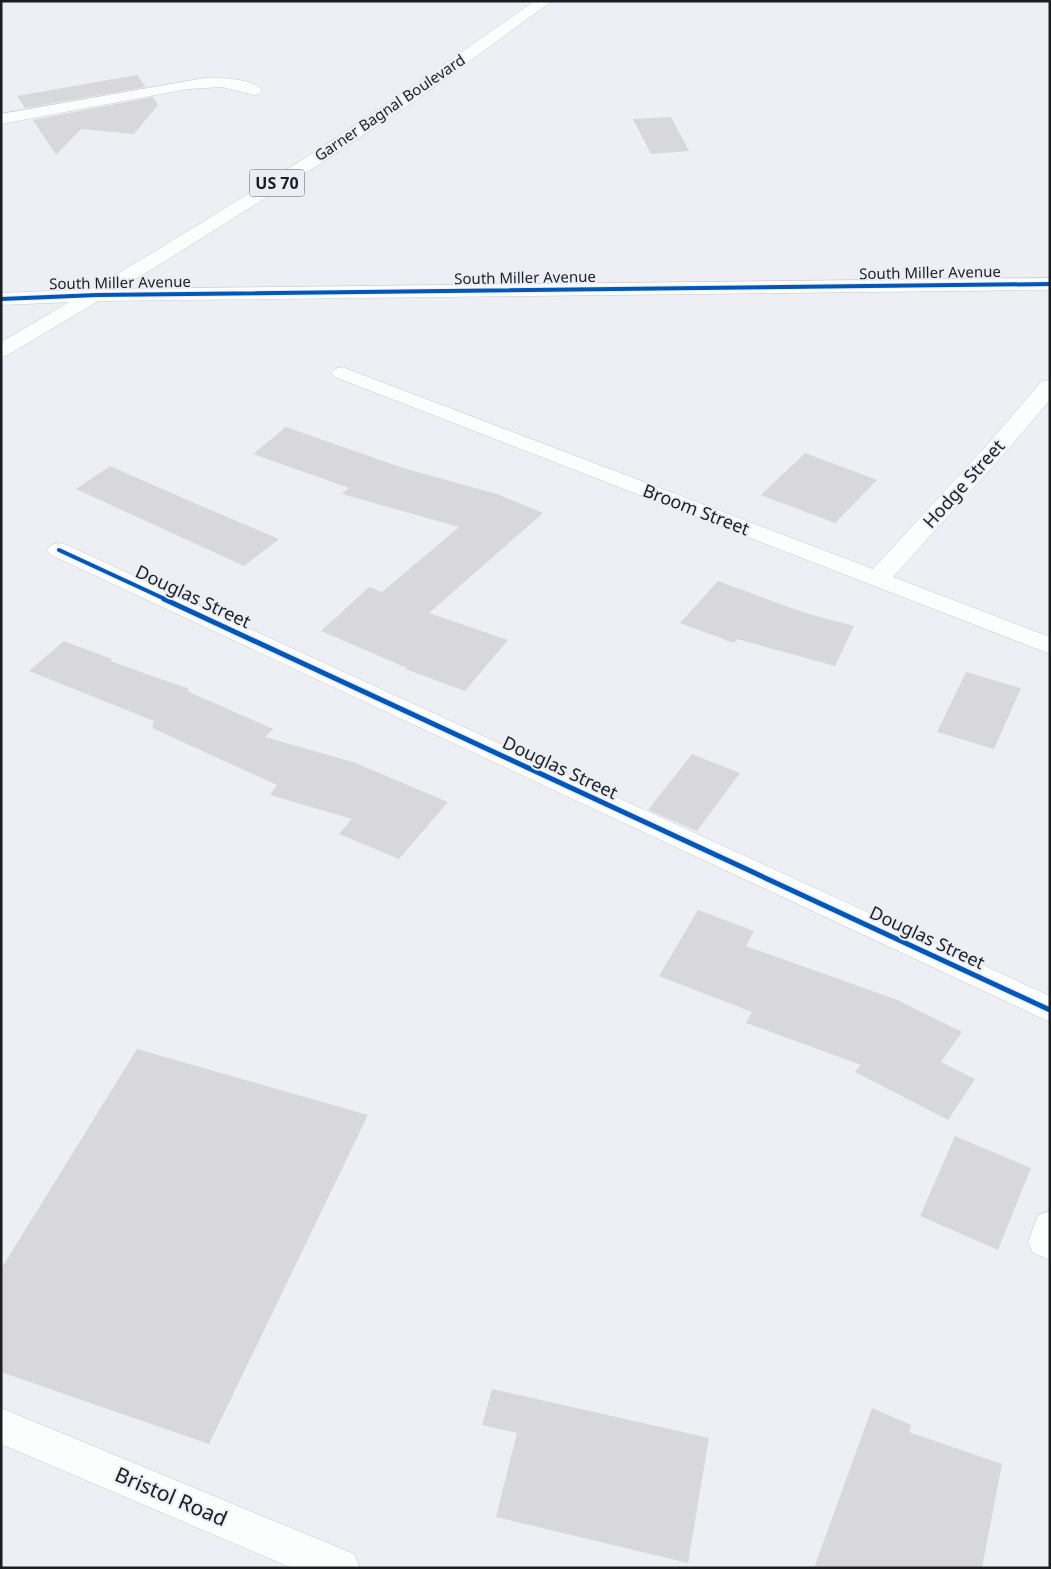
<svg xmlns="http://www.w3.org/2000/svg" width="1051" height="1569" font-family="'Noto Sans',sans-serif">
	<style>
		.building { fill: #d8d8dc }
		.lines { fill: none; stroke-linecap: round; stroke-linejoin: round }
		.lane-casing { stroke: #c9cacd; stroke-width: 1 }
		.street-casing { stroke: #c9cacd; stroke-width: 1 }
		.highway-casing { stroke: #c9cacd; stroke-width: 1 }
		.lane { fill: #fcfdfd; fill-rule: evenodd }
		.street { fill: #fcfdfd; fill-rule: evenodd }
		.highway { fill: #fcfdfd; fill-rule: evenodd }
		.cycleway-far1-casing { stroke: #ebeef7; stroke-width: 6 }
		.cycleway-casing { stroke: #ebeef7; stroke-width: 8 }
		.cycleway-far1 { stroke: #0057b8; stroke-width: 4 }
		.cycleway { stroke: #0057b8; stroke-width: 5 }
		.labels { text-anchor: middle; stroke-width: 4; stroke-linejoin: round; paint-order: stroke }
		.far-street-label { font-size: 15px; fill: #1d1e21; stroke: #ebeef7 }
		.shield { fill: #ebeef7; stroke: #5b5c61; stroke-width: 1 }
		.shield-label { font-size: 16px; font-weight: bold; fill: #1d1e21 }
		.street-label { font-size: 18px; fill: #1d1e21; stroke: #ebeef7 }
		.near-street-label { font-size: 21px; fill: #1d1e21; stroke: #ebeef7 }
	</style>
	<rect width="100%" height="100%" fill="#eeeff4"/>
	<!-- building -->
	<g class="building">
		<polygon points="137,75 146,87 25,108 17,96"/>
		<polygon points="153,97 158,105 134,134 81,129 56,155 33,120"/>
		<polygon points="671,117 689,151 651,154 633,119"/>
		<polygon points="286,427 403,468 497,494 543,513 429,613 508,640 465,691 405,669 407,668 321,631 369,587 382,592 459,527 342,494 349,488 253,454"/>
		<polygon points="805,453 877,480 835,523 761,495"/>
		<polygon points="110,466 192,502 279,539 244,566 76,489"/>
		<polygon points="718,581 805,613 854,626 835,666 737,639 734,643 680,623"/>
		<polygon points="64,641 112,659 110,661 189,689 187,691 273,729 265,737 353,762 448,802 399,859 339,834 352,819 270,795 277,785 152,728 154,721 29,671"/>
		<polygon points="966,672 1021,688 994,749 937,732"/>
		<polygon points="692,754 740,773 697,831 648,810"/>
		<polygon points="698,910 754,931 746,946 895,999 962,1032 941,1062 975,1079 948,1120 855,1072 861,1065 746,1023 752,1012 659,976"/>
		<polygon points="137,1049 368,1115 209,1444 1,1372 1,1269"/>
		<polygon points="955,1136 1031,1168 998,1250 920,1216"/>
		<polygon points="492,1389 709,1438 688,1563 496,1517 517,1433 482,1425"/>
		<polygon points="872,1408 911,1425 909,1432 1002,1464 982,1568 814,1568"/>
	</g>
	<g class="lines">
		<defs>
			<g id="lane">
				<path d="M205,78C219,78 254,78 262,90L260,94L254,95L222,87L188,89L1,124V114Z"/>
				<polygon points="1050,1211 1050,1260 1033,1253 1028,1242 1038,1215"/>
			</g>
			<g id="street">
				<polygon points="1050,278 1050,290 97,301 1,305 1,293 97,289"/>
				<polygon points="342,367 873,569 987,445 1042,381 1050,380 1050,400 1003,455 893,577 1050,637 1050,654 335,377 331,373 335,369"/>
				<polygon points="59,543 67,545 1050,996 1050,1022 51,555 47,550 51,545"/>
				<polygon points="1,1408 354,1554 360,1568 292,1568 1,1444"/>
			</g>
			<path id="highway" d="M535,1H552L415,101L315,167L162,263L8,355L1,357V342C120,273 239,202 354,126C415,86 474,43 535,1Z"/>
		</defs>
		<!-- lane casing -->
		<use href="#lane" class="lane-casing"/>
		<!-- street casing -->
		<use href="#street" class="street-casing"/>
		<!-- highway casing -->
		<use href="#highway" class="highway-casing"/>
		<!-- lane -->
		<use href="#lane" class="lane"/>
		<!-- street -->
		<use href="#street" class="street"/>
		<!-- highway -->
		<use href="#highway" class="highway"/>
		<defs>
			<g id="cycleway-far1">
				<polyline points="1,299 97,295 1050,284"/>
				<polyline points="59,550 167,600"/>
			</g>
			<polyline id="cycleway" points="164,599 1050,1010"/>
		</defs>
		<!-- cycleway-far1 casing -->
		<use href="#cycleway-far1" class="cycleway-far1-casing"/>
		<!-- cycleway casing -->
		<use href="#cycleway" class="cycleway-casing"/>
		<!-- cycleway-far1 -->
		<use href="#cycleway-far1" class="cycleway-far1"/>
		<!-- cycleway -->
		<use href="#cycleway" class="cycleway"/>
	</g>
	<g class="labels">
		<!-- far-street labels -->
		<g class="far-street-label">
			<text transform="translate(390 108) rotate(-34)" y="5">Garner Bagnal Boulevard</text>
			<text transform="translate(930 273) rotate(-1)" y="5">South Miller Avenue</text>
			<text transform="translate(525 278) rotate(-1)" y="5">South Miller Avenue</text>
			<text transform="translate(120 283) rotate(-1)" y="5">South Miller Avenue</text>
		</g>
		<!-- shield labels -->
		<rect class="shield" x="249.5" y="169.5" width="55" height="27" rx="4"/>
		<g class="shield-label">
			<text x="277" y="189">US 70</text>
		</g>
		<!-- street labels -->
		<g class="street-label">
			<text transform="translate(964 484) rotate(-48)" y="6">Hodge Street</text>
			<text transform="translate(696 510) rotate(21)" y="6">Broom Street</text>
			<text transform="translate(193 597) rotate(25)" y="6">Douglas Street</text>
			<text transform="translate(560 768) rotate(25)" y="6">Douglas Street</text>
			<text transform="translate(927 938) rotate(25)" y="6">Douglas Street</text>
		</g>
		<!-- near-street labels -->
		<g class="near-street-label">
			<text transform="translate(171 1497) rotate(23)" y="7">Bristol Road</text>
		</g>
	</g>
	<!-- border -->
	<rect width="1051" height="1569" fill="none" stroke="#1d1e21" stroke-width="5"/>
</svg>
